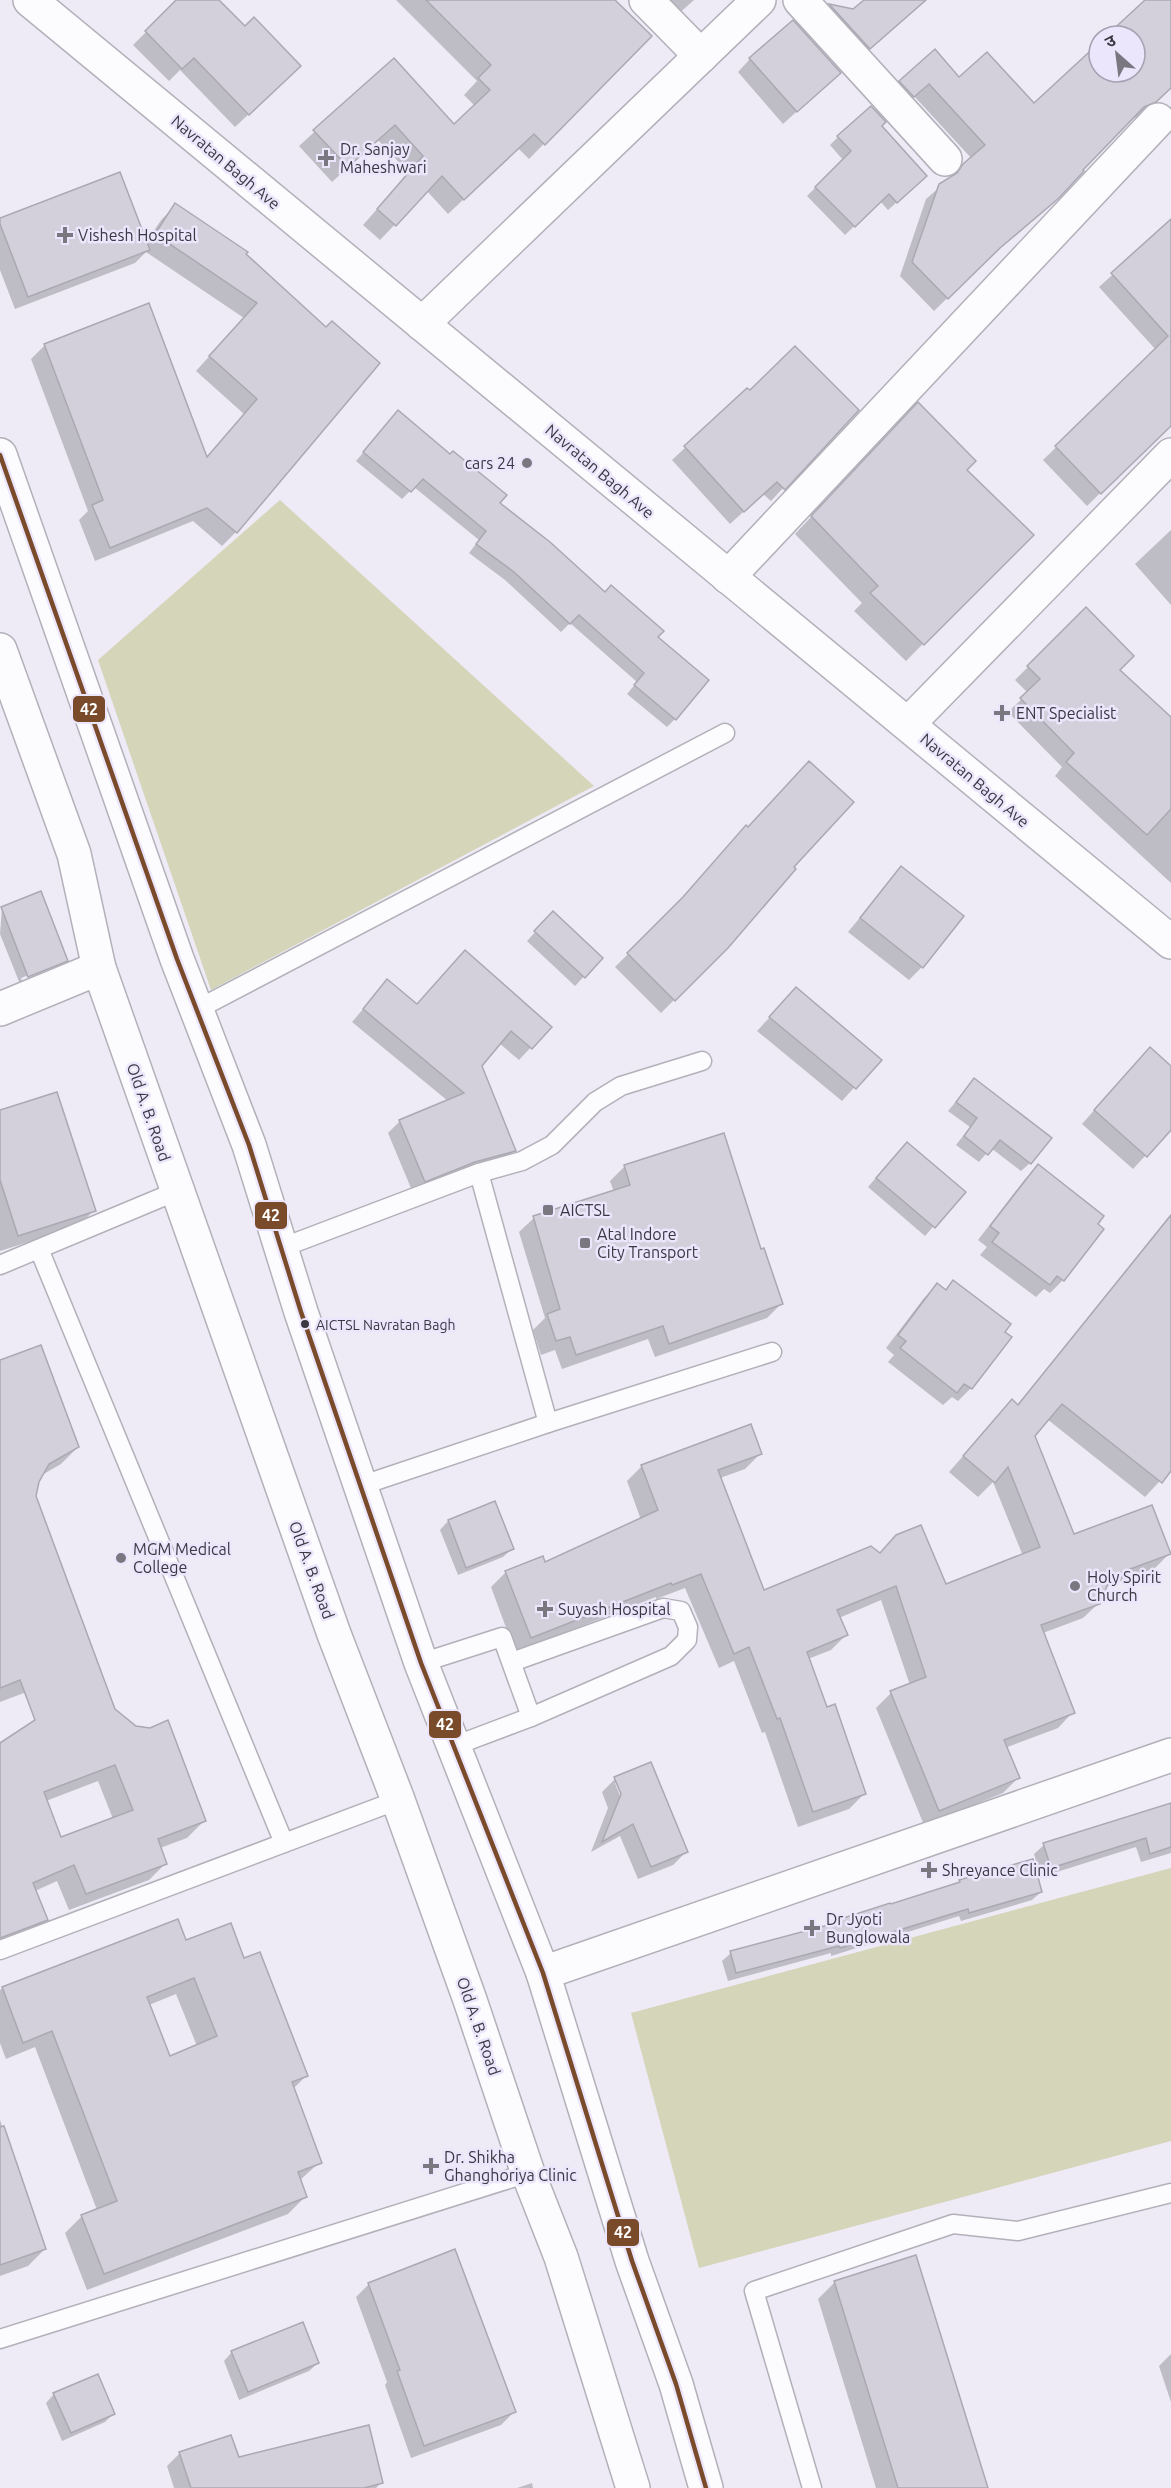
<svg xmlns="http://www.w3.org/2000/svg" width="1171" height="2488" font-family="Ubuntu,'Noto Sans Devanagari',sans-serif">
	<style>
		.green { fill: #d4d5b9 }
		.shadow { fill: #0003; fill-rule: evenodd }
		.building { fill: #d3d0db; stroke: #aaa8b2; stroke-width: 1.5; fill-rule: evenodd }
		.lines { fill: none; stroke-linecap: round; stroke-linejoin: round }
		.lane-casing { stroke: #b2b0b9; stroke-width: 21 }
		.street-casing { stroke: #b2b0b9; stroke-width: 36 }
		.secondary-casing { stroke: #b2b0b9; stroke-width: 36 }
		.lane { stroke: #fcfcfe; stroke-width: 18 }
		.street { stroke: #fcfcfe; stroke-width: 33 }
		.secondary { stroke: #fcfcfe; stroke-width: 33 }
		.bus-1-casing { stroke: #ece6fc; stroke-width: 9 }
		.bus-1 { stroke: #7a4b2a; stroke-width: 4.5 }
		.poi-dot { fill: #7a7781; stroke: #ece6fc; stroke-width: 2 }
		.bus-dot { fill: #3b3842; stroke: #ece6fc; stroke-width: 2 }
		.labels { text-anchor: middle; stroke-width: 5; stroke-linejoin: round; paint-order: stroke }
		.bus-label { font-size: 14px; fill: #3b3842; stroke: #ece6fc; text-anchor: start }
		.poi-label { font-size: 16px; fill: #3b3842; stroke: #ece6fc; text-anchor: start }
		.street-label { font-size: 16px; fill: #3b3842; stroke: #ece6fc }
		.line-badge { stroke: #ece6fc; stroke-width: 2 }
		.badge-label { font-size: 16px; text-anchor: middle; font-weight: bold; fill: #fff }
	</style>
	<rect width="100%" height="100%" fill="#eeebf7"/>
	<!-- green -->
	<g class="green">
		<polygon points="280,500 594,786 211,990 98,660"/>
		<polygon points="1171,1868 1171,2141 699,2268 631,2013"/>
	</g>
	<!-- shadow -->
	<g class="shadow">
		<polygon points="178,0 217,0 245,28 286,79 235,127 180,70 169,81 133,45"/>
		<polygon points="396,0 613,0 650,36 529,159 518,148 448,214 427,191 380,240 363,225 409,173 378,140 332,182 299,146 393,60 454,126 475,106 464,95 477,81"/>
		<polygon points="646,0 694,0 667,24"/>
		<polygon points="867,0 911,0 897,25 856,60 818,18 830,6 853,10"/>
		<polygon points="1148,0 1167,0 1171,4 1171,87 1141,115 1130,120 1044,211 985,261 934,311 900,276 926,199 972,159 914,96 900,109 887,95 900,82 959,79 1034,105 1099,45 1099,72 1135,72 1135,36 1109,36"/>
		<polygon points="750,59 839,73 783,124 738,72"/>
		<polygon points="880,126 916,185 888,210 880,201 845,235 807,196 843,160 830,145 838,137"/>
		<polygon points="176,205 245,254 326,329 236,532 222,546 193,521 95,561 79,520 88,511 31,359 45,345 206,458 244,414 196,371 244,318 146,252 135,263 15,309 0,270 0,220 145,243 162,219"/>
		<polygon points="1171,221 1171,423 1087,506 1043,460 1156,350 1099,287"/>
		<polygon points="747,390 783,488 771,501 763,494 730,524 672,460"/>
		<polygon points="390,421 498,504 656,637 675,719 667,727 627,694 637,682 570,623 561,632 505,580 469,553 479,540 414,487 402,499 356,461"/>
		<polygon points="901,421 965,470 1031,535 906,661 854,611 862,603 795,534"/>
		<polygon points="1171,530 1171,605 1135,564"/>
		<polygon points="1086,609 1118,670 1171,719 1171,883 1055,776 1062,767 1008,712 1028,693 1015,680"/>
		<polygon points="746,827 791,867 727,947 661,1013 615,967 670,912"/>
		<polygon points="901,868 922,967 909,980 848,932"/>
		<path d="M2,908L66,960L57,969L20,984L0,934ZM58,963V966L22,981L21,978Z"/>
		<polygon points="553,913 601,958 575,986 527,941"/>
		<polygon points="387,981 416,1005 550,1027 519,1060 499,1043 480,1065 514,1151 502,1163 413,1193 388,1133 400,1121 448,1101 352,1022"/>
		<polygon points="796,989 879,1060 842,1101 757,1031"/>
		<polygon points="1137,1062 1171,1068 1171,1128 1133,1169 1082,1124"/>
		<polygon points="974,1080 1030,1163 1021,1171 991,1148 979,1162 956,1145 970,1127 948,1111"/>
		<polygon points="0,1112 94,1210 79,1226 0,1251"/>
		<polygon points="898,1152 963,1192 925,1236 868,1187"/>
		<polygon points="625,1166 760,1251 781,1304 767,1318 655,1357 648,1339 562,1369 555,1350 541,1355 533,1330 545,1318 519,1232 534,1218 614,1192 610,1181"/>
		<polygon points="1038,1166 1102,1229 1063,1280 1050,1293 1044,1289 1036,1297 980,1255 987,1247 978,1240 1025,1179"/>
		<polygon points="1171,1214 1171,1469 1145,1497 1047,1419 1033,1436 1073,1536 1170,1553 1155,1568 1105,1587 1099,1603 1083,1618 1043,1633 1073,1712 1058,1728 1005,1748 1018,1778 1003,1793 924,1825 876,1708 891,1693 910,1685 881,1600 839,1618 846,1635 831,1650 808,1659 826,1709 864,1794 849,1809 798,1827 765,1732 762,1733 734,1661 719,1668 685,1588 656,1599 656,1597 515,1652 491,1587 506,1572 544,1564 641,1520 627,1481 642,1466 760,1454 745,1469 720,1478 763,1592 879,1554 945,1586 1023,1556 993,1482 978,1497 949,1472 1012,1401 1017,1405"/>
		<polygon points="953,1282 1010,1337 971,1388 958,1401 952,1397 943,1405 888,1362 894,1355 886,1348 924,1298 937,1285 944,1291"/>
		<polygon points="0,1362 78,1447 61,1464 42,1475 34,1496 77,1673 0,1702"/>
		<polygon points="494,1503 512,1549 503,1557 458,1575 440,1530 448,1521"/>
		<path d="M114,1710L204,1821L187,1838L160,1848L166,1863L149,1880L69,1910L57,1881L35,1891L46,1920L29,1937L0,1948V1745ZM98,1781L113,1819L60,1839L46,1801Z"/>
		<path d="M615,1779L686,1852L673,1865L638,1879L620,1836L591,1852L608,1808L602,1792ZM615,1783H618L625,1800L622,1801Z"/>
		<polygon points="1171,1805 1171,1853 1141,1862 1136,1847 1041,1877 1034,1854 1044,1845"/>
		<polygon points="960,1881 1041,1892 1032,1900 961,1921 959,1916 831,1956 831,1953 728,1981 722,1961 731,1953 829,1926 832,1923 890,1906 957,1884"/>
		<path d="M185,1942L243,1959L306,2076L293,2089L320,2162L299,2181L305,2197L288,2214L87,2290L65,2233L82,2216L97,2210L35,2047L6,2059L0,2043V1990L3,1988ZM176,1994L197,2046L169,2058L149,2005Z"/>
		<polygon points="0,2120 45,2249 28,2266 0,2276"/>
		<polygon points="835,2282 986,2488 876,2488 818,2299"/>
		<polygon points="369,2284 514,2412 501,2425 411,2458 385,2385 387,2382 356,2297"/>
		<polygon points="232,2352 318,2363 309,2371 239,2400 224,2361"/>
		<polygon points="1171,2354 1171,2402 1159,2366"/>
		<polygon points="54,2394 113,2414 105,2422 62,2441 46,2403"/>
		<polygon points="180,2453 238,2459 381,2483 376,2488 174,2488 167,2466"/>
		<polygon points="532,2483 533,2488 517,2488"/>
	</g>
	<!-- building -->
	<g class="building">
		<polygon points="176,0 219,0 245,26 254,17 301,66 249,115 194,58 182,69 145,31"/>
		<polygon points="426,0 615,0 652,36 545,145 534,134 464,200 442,176 396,226 377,209 423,156 395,125 348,167 313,130 394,58 454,124 490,90 478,78 491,65"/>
		<polygon points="864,0 926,0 870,49 829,4 853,9"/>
		<polygon points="1145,0 1171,0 1171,88 1156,102 1144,107 1083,170 1084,171 1059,198 1000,248 948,299 912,262 939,184 957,173 963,164 985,145 929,84 914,97 899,81 935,49 959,77 987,52 1034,103 1099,43 1099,72 1135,72 1135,36 1106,36"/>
		<polygon points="793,20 841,73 797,112 749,58"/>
		<polygon points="871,106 886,122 882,126 927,176 897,203 889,194 855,227 815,187 851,151 837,136"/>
		<polygon points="120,172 150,250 28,297 0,224 0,218"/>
		<polygon points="175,203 248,252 246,254 326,327 332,321 380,363 237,533 207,508 110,548 92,505 103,500 44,344 149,303 207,457 257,399 209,356 257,303 155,234"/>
		<polygon points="1171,219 1171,426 1101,494 1055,446 1168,336 1111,273"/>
		<polygon points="795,346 859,410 785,490 777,482 744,512 684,446 747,388 750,390"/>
		<polygon points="918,402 976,461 967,470 1034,535 924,645 870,593 878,586 811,516"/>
		<polygon points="398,410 450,454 453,451 507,495 500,503 550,542 605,592 611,585 664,631 658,637 709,680 676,720 634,685 644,673 579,615 570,624 514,572 476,544 486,531 423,479 411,492 363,452"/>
		<polygon points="1086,607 1134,656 1120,670 1171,717 1171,809 1147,835 1066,762 1074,753 1020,698 1040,679 1027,666"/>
		<polygon points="809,761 854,802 794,867 796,869 728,948 675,1001 627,953 683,897 746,825 748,827"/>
		<polygon points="901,866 964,916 923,968 860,918"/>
		<polygon points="41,891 68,961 28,977 1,907"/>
		<polygon points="553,911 603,958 585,978 534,931"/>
		<polygon points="465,950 552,1027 532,1049 511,1031 482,1066 516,1151 475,1162 425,1182 399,1120 464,1093 363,1009 387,979 417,1004"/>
		<polygon points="796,987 882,1060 856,1089 769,1017"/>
		<polygon points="1150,1047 1171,1066 1171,1130 1147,1157 1094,1110"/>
		<polygon points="974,1078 1052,1138 1031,1164 1000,1140 988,1155 964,1136 977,1118 956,1102"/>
		<polygon points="57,1092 96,1211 18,1236 0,1180 0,1110"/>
		<polygon points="724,1133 761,1249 764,1248 783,1304 669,1344 663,1326 576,1355 570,1337 556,1341 547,1314 560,1309 533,1216 630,1185 624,1165"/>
		<polygon points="907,1142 966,1192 935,1228 876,1178"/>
		<polygon points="1038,1164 1104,1216 1098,1224 1104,1229 1064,1281 1057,1276 1050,1285 992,1242 999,1233 990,1226"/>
		<polygon points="1171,1215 1171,1471 1162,1483 1062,1404 1035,1436 1074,1534 1152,1505 1171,1554 1111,1576 1100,1604 1041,1625 1075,1713 1004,1740 1020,1778 939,1811 890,1691 926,1677 896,1586 837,1610 848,1635 807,1652 827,1707 835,1704 866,1794 813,1812 780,1718 777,1719 749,1647 734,1654 701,1574 672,1585 671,1583 531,1638 505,1571 543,1556 545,1562 658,1510 641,1465 751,1424 762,1454 718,1470 764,1590 871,1546 880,1553 896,1535 921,1525 946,1584 1040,1547 1008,1467 995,1483 963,1456 1012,1399 1018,1405"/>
		<polygon points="953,1280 1011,1324 1005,1332 1012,1337 972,1389 964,1384 957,1393 900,1348 906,1341 898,1335 937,1283 946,1290"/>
		<path d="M41,1345L79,1447L49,1464L39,1482L36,1496L115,1709L136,1726L150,1728L168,1720L206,1821L158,1839L167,1864L86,1894L74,1865L33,1883L48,1920L0,1938V1743L35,1720L20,1680L0,1688V1360ZM115,1765L133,1810L61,1837L44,1792Z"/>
		<polygon points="495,1501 514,1549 466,1568 448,1520"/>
		<polygon points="651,1762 688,1852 651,1867 633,1824 602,1842 621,1794 614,1777"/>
		<polygon points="1171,1803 1171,1847 1150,1854 1146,1838 1051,1868 1043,1843"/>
		<polygon points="1033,1859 1042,1892 969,1913 968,1909 840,1948 839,1946 736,1973 730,1951 832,1924 831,1922 890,1903 891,1904 960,1882 959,1880"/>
		<path d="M178,1919L186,1940L231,1923L244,1958L260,1952L308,2076L292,2082L322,2163L298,2172L307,2197L104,2274L81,2215L117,2201L52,2031L23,2043L2,1987ZM194,1978L217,2036L170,2056L147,1997Z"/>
		<polygon points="4,2126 46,2249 0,2265 0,2127"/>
		<polygon points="455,2249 516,2412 424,2446 397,2371 400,2370 368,2283"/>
		<polygon points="916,2255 988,2488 898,2488 834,2281"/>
		<polygon points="303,2322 319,2363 248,2392 231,2351"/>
		<polygon points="98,2374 115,2414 71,2433 53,2393"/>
		<polygon points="369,2425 383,2483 364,2488 191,2488 179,2452 231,2435 239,2457"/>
	</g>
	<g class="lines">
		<defs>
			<g id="lane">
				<polyline points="196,1010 725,733"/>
				<polyline points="479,1173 522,1161 552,1145 595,1102 621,1086 702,1061"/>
				<polyline points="281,1248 479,1173 548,1423 360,1486"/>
				<polyline points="39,1249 284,1843"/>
				<polyline points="0,1265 177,1191"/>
				<polyline points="548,1423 772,1352"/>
				<polyline points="512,1662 663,1608 681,1611 688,1627 687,1640 671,1656 531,1717"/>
				<polyline points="421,1663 502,1637 531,1717 454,1746"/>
				<polyline points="0,1950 398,1800"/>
				<polyline points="0,2339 528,2173"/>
				<polyline points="812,2488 754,2291 953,2224 1018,2231 1171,2193"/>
			</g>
			<g id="street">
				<polyline points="646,0 701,56"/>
				<polyline points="800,0 945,159"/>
				<polyline points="422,324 759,0"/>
				<polyline points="728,577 1158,120"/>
				<polyline points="908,724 1171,455"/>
				<polyline points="0,1009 99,968"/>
			</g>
			<g id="secondary">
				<polyline points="30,0 1171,942"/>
				<polyline points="0,455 177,959 249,1145 301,1312 421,1663 543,1973 632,2261 676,2384 706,2488"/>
				<polyline points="0,650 74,854 99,968 334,1634 398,1800 470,2000 528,2173 561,2257 633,2488"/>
				<polyline points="543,1973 1171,1755"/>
			</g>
		</defs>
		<!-- lane casing -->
		<use href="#lane" class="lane-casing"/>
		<!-- street casing -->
		<use href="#street" class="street-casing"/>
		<!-- secondary casing -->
		<use href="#secondary" class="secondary-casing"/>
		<!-- lane -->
		<use href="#lane" class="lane"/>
		<!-- street -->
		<use href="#street" class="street"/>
		<!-- secondary -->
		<use href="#secondary" class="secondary"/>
		<defs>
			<polyline id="bus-1" points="0,455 177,959 249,1145 301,1312 421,1663 543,1973 632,2261 676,2384 706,2488"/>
		</defs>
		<!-- bus-1 casing -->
		<use href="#bus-1" class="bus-1-casing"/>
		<!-- bus-1 -->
		<use href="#bus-1" class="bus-1"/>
	</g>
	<!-- markers -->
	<g class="poi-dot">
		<path d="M323 149h6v6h6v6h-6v6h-6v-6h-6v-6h6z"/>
		<path d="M62 226h6v6h6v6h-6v6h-6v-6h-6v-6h6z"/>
		<circle cx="527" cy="463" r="6"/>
		<path d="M999 704h6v6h6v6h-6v6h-6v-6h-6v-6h6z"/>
		<rect x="542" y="1204" width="12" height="12" rx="3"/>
		<rect x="579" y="1237" width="12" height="12" rx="3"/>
		<circle cx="121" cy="1558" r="6"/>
		<circle cx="1075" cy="1586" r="6"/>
		<path d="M542 1600h6v6h6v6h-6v6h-6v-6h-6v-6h6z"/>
		<path d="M926 1861h6v6h6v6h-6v6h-6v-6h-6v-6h6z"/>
		<path d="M809 1919h6v6h6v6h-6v6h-6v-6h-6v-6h6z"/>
		<path d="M428 2157h6v6h6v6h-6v6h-6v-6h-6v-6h6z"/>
	</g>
	<circle class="bus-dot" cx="305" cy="1324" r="5"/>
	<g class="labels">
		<!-- bus labels -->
		<g class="bus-label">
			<text x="316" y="1330">AICTSL Navratan Bagh</text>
		</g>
		<!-- poi labels -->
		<g class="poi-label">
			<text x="340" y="155">Dr. Sanjay<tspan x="340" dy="18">Maheshwari</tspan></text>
			<text x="78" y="241">Vishesh Hospital</text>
			<text x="515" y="469" text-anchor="end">cars 24</text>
			<text x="1016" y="719">ENT Specialist</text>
			<text x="560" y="1216">AICTSL</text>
			<text x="597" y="1240">Atal Indore<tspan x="597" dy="18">City Transport</tspan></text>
			<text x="133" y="1555">MGM Medical<tspan x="133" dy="18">College</tspan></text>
			<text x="1087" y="1583">Holy Spirit<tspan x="1087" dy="18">Church</tspan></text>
			<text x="558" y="1615">Suyash Hospital</text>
			<text x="942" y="1876">Shreyance Clinic</text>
			<text x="826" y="1925">Dr Jyoti<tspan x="826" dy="18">Bunglowala</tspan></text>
			<text x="444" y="2163">Dr. Shikha<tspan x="444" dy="18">Ghanghoriya Clinic</tspan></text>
		</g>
		<!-- street labels -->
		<g class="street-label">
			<text transform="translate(226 162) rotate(40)" y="6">Navratan Bagh Ave</text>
			<text transform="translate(600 471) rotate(40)" y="6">Navratan Bagh Ave</text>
			<text transform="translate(975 780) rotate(40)" y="6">Navratan Bagh Ave</text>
			<text transform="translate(149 1112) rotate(71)" y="6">Old A. B. Road</text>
			<text transform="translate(312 1570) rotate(70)" y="6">Old A. B. Road</text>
			<text transform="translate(479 2026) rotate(71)" y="6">Old A. B. Road</text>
		</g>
	</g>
	<g class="line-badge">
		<rect x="72" y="695" width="34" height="28" rx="6" fill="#7a4b2a"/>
		<rect x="254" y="1201" width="34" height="29" rx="6" fill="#7a4b2a"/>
		<rect x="428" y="1710" width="34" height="29" rx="6" fill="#7a4b2a"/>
		<rect x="606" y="2218" width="34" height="29" rx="6" fill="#7a4b2a"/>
	</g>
	<g class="badge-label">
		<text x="89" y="715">42</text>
		<text x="271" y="1221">42</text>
		<text x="445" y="1730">42</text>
		<text x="623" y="2238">42</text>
	</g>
	<!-- north arrow -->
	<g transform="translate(1117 54) rotate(332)"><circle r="28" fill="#ece6fc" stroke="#a5a0b2" stroke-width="1.5"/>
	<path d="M0-4.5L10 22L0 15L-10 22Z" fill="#7a7781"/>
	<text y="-9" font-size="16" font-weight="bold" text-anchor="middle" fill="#3b3842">उ</text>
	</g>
</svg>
